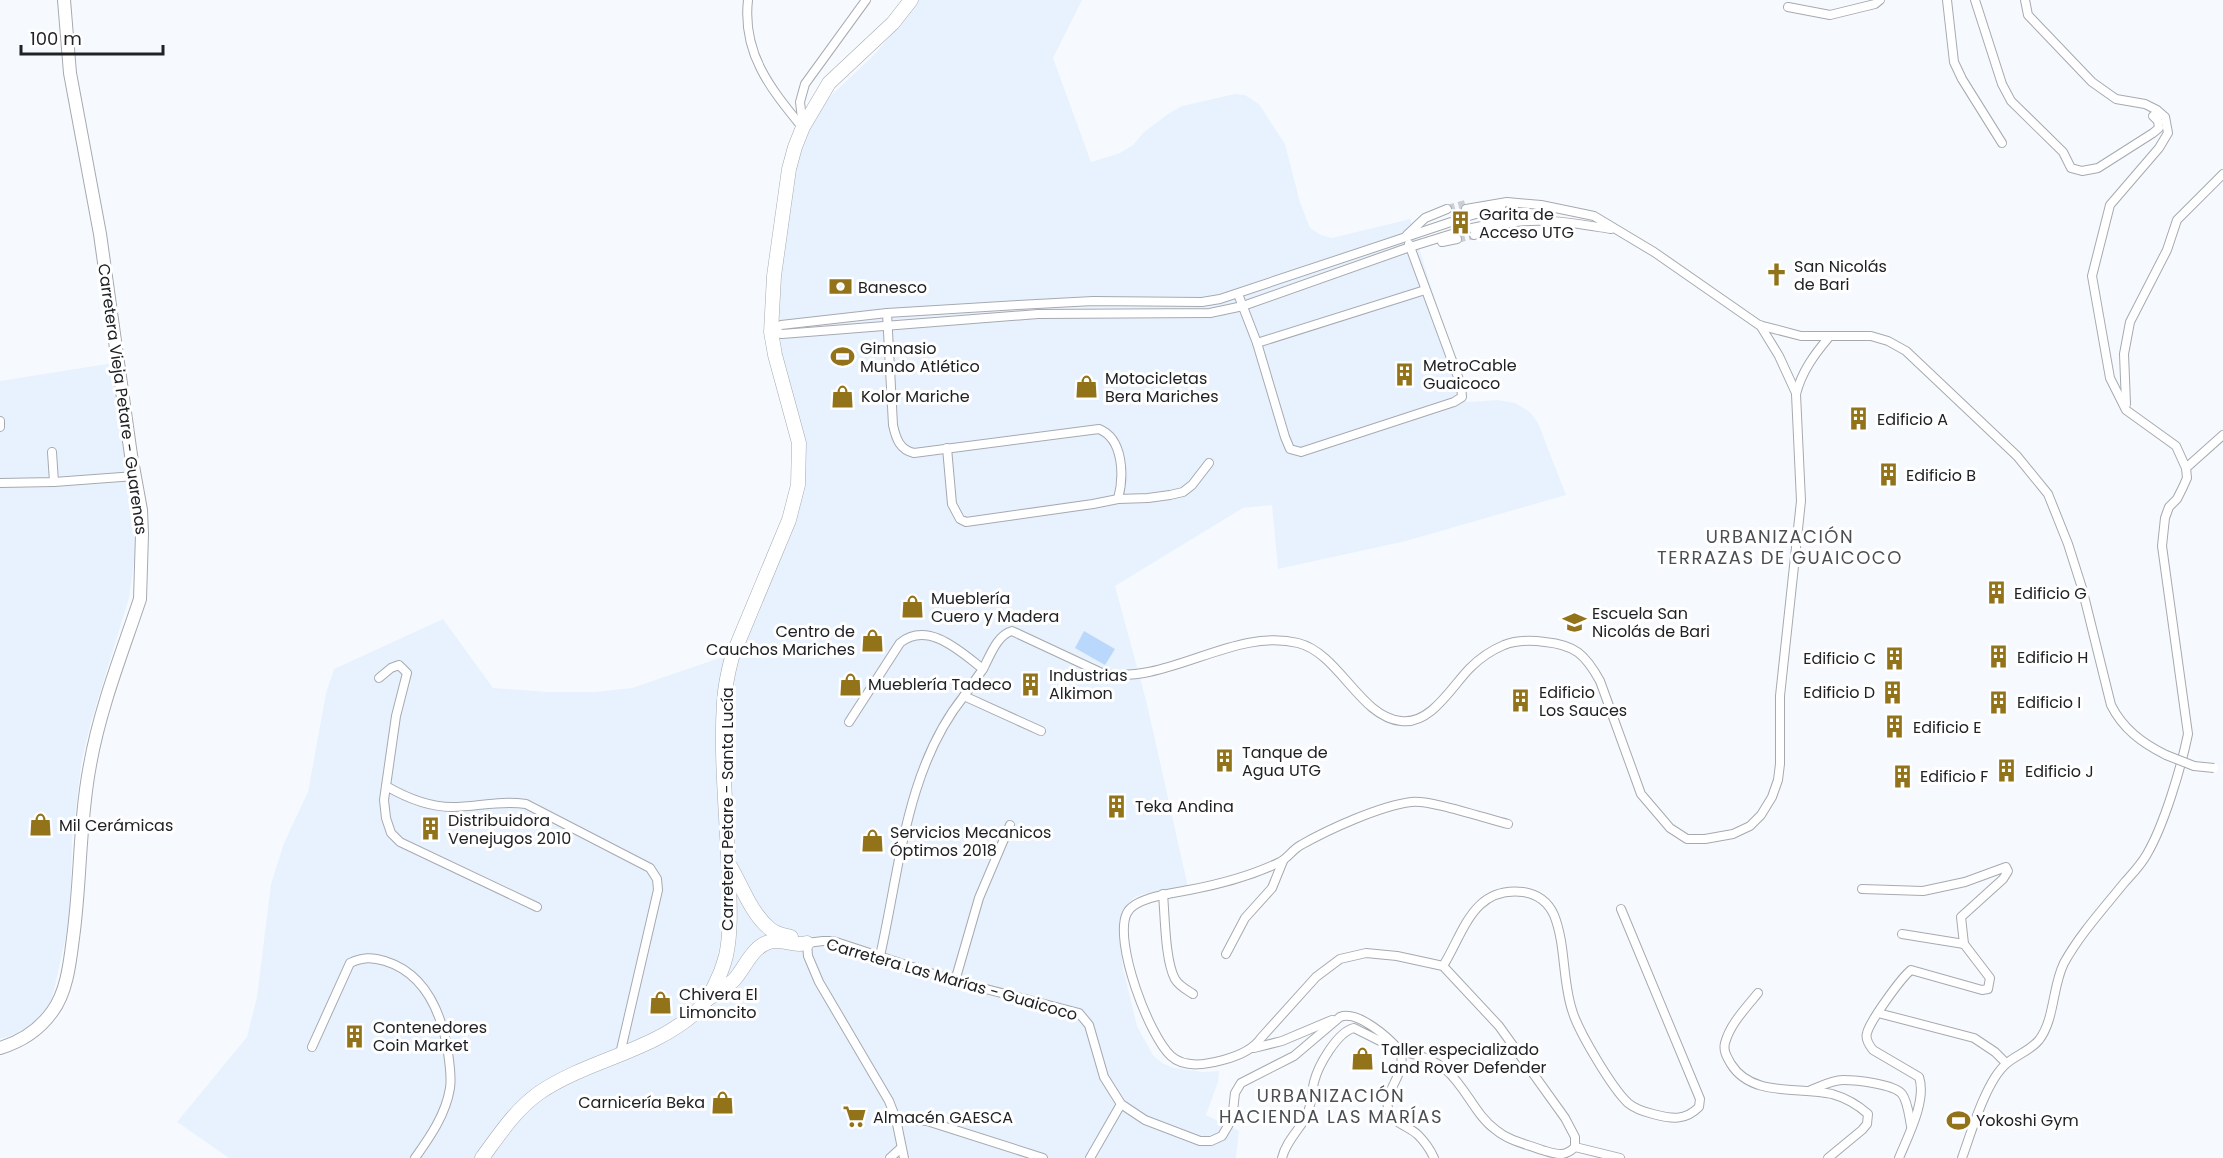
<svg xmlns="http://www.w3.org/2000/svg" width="2223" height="1158" font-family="Poppins,sans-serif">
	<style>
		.built { fill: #e8f2fe }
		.green { fill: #bad8fc }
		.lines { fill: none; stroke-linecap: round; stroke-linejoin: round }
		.street-tunnel { stroke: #cbcfd3; stroke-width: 8; stroke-dasharray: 8 4; stroke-linecap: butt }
		.street-casing { stroke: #a6aab0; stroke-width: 10 }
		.secondary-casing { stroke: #a6aab0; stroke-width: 14 }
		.primary-casing { stroke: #a6aab0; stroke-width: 15 }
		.street { stroke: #fff; stroke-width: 8 }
		.secondary { stroke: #fff; stroke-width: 12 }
		.primary { stroke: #fff; stroke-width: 14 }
		.street-bridge-casing { stroke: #a6aab0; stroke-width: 10; stroke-linecap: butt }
		.street-bridge { stroke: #fff; stroke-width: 8 }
		.labels { text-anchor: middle; stroke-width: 6; stroke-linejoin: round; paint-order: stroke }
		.poi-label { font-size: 16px; fill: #212225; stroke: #fff; text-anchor: start }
		.street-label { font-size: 16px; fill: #212225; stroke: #fff }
		.neighbourhood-label { font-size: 18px; letter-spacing: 1.5px; fill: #4b4f54; stroke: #fff }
	</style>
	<rect width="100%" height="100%" fill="#f6faff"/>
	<!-- built -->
	<g class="built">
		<polygon points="917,0 1082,0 1053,58 1091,162 1120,153 1133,145 1144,132 1168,114 1182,106 1235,94 1245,95 1259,104 1285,144 1300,202 1310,228 1321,235 1332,238 1410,219 1467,402 1498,400 1515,403 1530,412 1538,423 1566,495 1406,541 1278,569 1272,505 1243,508 1115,586 1146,700 1188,887 1143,894 1133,898 1122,911 1119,931 1123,968 1137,1026 1153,1055 1162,1063 1174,1068 1203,1072 1219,1071 1218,1082 1206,1115 1239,1131 1236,1158 229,1158 177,1122 247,1037 257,997 271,884 284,843 308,792 326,693 334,669 443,619 493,688 549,692 594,692 632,688 737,652 800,487 775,323 795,157 820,106 874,55 902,22"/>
		<polygon points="113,363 134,512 135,555 129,598 91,722 82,759 72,840 70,918 52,999 39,1020 28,1030 0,1039 0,381"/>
	</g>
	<!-- green -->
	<polygon class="green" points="1084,631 1115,649 1105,665 1075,648"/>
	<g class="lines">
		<!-- street-tunnel -->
		<g class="street-tunnel">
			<polyline points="1447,209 1465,204"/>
			<polyline points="1451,222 1469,216"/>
			<polyline points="1455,233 1472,228"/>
			<polyline points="1457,239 1474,235"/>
		</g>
		<defs>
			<g id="street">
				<path d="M748,0C742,53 770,88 802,127"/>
				<polyline points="1947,0 1954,62 1962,79 2002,143"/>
				<polyline points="1975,0 2002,84 2011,101 2063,152 2071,168 2082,171 2098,168 2153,133 2159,128 2158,121 2153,116"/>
				<polyline points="1788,7 1830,15 1875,4 1880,0"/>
				<polyline points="803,127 800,102 805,84 866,0"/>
				<path d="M1466,209L1507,202L1541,205L1594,216L1654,252L1759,325L1801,336H1871L1888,341L1906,351L2017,456L2048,494L2068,544L2082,588L2111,705C2123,729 2142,743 2166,755"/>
				<polyline points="1469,216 1501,207"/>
				<polyline points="1472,228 1497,223"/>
				<polyline points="1407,235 1425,218 1447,209"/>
				<path d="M1474,235C1486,231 1498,225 1510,223C1543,217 1578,224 1611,229"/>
				<polyline points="1442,242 1457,239"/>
				<polyline points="1238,294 1257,343 1285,437 1290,449 1301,452 1454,402 1462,397 1461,385 1409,244"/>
				<path d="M887,313L893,425C896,439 900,450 914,453L1099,429C1124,439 1124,477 1118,499"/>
				<polyline points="1760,325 1779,356 1796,393"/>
				<polyline points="771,332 782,334 1038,314 1210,313 1243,306 1410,247 1455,233"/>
				<polyline points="771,332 781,325 887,313 1018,305 1093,301 1202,302 1220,299 1451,222"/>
				<polyline points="1257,343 1425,290"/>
				<polyline points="2126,404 2124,354 2130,322 2167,250 2177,220 2223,174"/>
				<polyline points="0,421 0,427"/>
				<polyline points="947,448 952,504 960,519 966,522 1093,504 1118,499 1148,498 1170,495 1183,492 1192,485 1209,463"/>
				<polyline points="52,452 54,482"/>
				<polyline points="2186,468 2223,435"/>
				<polyline points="0,483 54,482 135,476"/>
				<path d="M983,669C990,656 997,635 1012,631L1102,673C1167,686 1233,627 1298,643C1339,653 1360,717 1401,721C1431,725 1452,686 1470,668C1479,659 1492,650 1504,645C1517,640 1531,640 1545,642C1575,645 1585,654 1600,681L1641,794L1670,828L1687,839H1705L1733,834L1750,826L1761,815L1772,797L1778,780L1780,764V696L1801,501L1796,394C1802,371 1814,355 1829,337"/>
				<polyline points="379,678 391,668 399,665 407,673 396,716 384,800 386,818 391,833 400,842 537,907"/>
				<path d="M849,722L900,643C928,620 961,652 983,669L964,696"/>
				<path d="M386,786C405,797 428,807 452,807C477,807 499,800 526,804L650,868L657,879L658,890L620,1054"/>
				<polyline points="1862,889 1923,891 1965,882 2006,867 2008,871 2003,879 1961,917 1964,944"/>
				<path d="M1163,894C1165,916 1165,961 1175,979C1179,986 1187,990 1193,994"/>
				<polyline points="1226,954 1245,918 1272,888 1283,861"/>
				<path d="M880,956C900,868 906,768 964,696L1041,731"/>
				<path d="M1443,966C1464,932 1473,886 1523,892C1537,894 1548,902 1554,915C1566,945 1562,979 1572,1010C1578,1031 1612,1088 1628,1103C1635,1109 1645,1112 1653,1114C1672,1119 1685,1121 1699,1107L1700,1099L1621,909"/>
				<polyline points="955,981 979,898 1010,825"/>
				<path d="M1758,993C1746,1008 1730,1024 1725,1043C1723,1051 1727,1057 1731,1064C1752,1098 1800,1086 1832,1094C1846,1098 1858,1105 1868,1114L1867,1124L1862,1130L1828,1158"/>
				<polyline points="1878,1013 1974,1038 1995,1052 2006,1063"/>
				<path d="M312,1047L350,963C363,957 372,957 385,961C424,973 440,1010 447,1046C449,1060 452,1075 450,1088C446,1114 430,1137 415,1158"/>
				<polyline points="1254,1048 1282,1041 1332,1020"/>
				<path d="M1811,1090C1821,1086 1832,1080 1843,1080C1856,1080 1894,1084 1902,1094C1908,1102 1909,1116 1911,1126"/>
				<polyline points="896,1119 927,1121 1043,1158"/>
				<polyline points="1575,1147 1620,1158"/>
				<polyline points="890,1158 901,1148"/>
				<path d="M904,1158L896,1119L889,1101L819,982L808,956L807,943L823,941H833L955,981L1079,1013L1089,1025L1104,1077L1121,1104L1145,1120L1200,1141H1211L1222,1136L1229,1124L1233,1111L1235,1093L1241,1083L1294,1056L1340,1017C1358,1010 1389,1038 1400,1051L1354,1028C1337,1032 1318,1066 1314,1082C1311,1095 1312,1107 1305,1119C1297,1132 1286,1142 1282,1158"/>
				<polyline points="1090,1158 1121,1104"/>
				<path d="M1434,1158C1430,1149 1425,1142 1418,1135C1409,1126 1391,1123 1388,1108C1384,1090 1408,1072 1400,1051C1416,1054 1433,1059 1446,1070C1466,1087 1475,1115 1496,1130C1509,1141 1526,1144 1542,1150C1556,1154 1564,1158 1575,1147V1137L1565,1118L1499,1026L1443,966L1397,956L1366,953L1340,959L1316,977L1261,1038C1253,1050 1238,1056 1223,1060C1208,1064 1185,1069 1171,1056C1149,1036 1113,941 1127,913C1135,897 1174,893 1189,890C1221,884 1251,876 1280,862C1288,858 1293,849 1301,845C1329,829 1380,806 1411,802C1429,799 1487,819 1508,824"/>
				<path d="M1899,1158C1908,1136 1927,1100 1919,1077L1873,1050C1869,1045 1865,1039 1867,1033C1870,1021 1901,978 1911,970L1982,990L1988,989L1990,978L1964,944L1902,934"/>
				<path d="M1962,1158C1971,1133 1986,1081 2006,1064C2016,1055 2030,1051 2039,1040C2055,1019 2052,987 2064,963C2080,934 2104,908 2124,883C2132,874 2141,865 2147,854C2164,825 2181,768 2188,734L2162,546L2165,518L2169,507L2177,499L2183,487L2187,478L2186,468L2176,446L2126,410L2110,378L2092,276L2110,205L2159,148L2168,133L2165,117L2157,110L2145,104L2116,99L2092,82L2028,15L2025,0"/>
			</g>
			<path id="secondary" d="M0,1048C20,1042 39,1030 52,1012C67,992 70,962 73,938C81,881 79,822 90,765C100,708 122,653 140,599L142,534L141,510L131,455L100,234L70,73L64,0"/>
			<g id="primary">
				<path d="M730,866C742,886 751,913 769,928C775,934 783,935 791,937"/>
				<path d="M706,1000C716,994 725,988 734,980C745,968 752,947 769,942C783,938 793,947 807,943"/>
				<path d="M482,1158C499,1135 515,1110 539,1093C587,1060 652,1052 696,1012C710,999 721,975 726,956C731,933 730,907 729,884C728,824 720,761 724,702C725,686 728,672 732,657L789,520L798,485L799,443L775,355L771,332L774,276L789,169L795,147L803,127L829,83L893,23L911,0"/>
			</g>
		</defs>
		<!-- street casing -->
		<use href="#street" class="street-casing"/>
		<!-- secondary casing -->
		<use href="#secondary" class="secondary-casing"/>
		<!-- primary casing -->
		<use href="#primary" class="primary-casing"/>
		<!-- street -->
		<use href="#street" class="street"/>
		<!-- secondary -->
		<use href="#secondary" class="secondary"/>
		<!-- primary -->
		<use href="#primary" class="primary"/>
		<defs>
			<polyline id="street-bridge" points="2166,755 2194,766 2214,768"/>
		</defs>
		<!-- street-bridge casing -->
		<use href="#street-bridge" class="street-bridge-casing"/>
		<!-- street-bridge -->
		<use href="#street-bridge" class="street-bridge"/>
	</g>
	<!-- icons -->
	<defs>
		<symbol id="building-bare" viewBox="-9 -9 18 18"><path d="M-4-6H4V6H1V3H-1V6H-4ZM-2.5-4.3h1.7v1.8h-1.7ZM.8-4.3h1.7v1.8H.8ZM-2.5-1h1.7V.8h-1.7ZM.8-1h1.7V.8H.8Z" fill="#93731a" stroke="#fff" stroke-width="2.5" paint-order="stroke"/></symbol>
		<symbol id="church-bare" viewBox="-9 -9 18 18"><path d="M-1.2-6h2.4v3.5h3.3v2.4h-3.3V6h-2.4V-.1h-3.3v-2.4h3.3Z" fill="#93731a" stroke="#fff" stroke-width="2.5" paint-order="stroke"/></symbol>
		<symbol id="bank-bare" viewBox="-9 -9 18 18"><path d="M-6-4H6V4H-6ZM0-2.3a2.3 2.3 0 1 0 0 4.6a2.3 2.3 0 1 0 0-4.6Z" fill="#93731a" stroke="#fff" stroke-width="2.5" paint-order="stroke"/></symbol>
		<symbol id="stadium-bare" viewBox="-9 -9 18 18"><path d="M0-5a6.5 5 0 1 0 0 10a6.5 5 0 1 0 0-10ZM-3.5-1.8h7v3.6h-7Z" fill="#93731a" stroke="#fff" stroke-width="2.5" paint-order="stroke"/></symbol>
		<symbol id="shop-bare" viewBox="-9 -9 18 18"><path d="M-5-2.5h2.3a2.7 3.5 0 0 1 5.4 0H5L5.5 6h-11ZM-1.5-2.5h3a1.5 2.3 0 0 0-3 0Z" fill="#93731a" stroke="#fff" stroke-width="2.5" paint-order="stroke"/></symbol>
		<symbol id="school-bare" viewBox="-9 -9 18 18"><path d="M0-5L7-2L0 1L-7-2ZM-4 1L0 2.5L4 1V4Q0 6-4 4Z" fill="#93731a" stroke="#fff" stroke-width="2.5" paint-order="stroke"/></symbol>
		<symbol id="supermarket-bare" viewBox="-9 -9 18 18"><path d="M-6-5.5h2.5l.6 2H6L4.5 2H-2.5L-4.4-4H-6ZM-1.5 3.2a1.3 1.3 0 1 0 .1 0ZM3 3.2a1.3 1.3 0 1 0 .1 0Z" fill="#93731a" stroke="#fff" stroke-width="2.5" paint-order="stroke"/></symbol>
	</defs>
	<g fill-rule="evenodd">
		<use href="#building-bare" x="1444" y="206" width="33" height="33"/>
		<use href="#church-bare" x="1760" y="258" width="33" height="33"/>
		<use href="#bank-bare" x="824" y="270" width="33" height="33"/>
		<use href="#stadium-bare" x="826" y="340" width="33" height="33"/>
		<use href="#building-bare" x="1388" y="358" width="33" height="33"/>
		<use href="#shop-bare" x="1070" y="370" width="33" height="33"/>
		<use href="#shop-bare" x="826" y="380" width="33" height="33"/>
		<use href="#building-bare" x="1842" y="402" width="33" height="33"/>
		<use href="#building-bare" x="1872" y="458" width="33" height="33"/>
		<use href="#building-bare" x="1980" y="576" width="33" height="33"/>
		<use href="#shop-bare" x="896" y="590" width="33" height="33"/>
		<use href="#school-bare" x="1558" y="606" width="33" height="33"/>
		<use href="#shop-bare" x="856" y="624" width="33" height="33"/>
		<use href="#building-bare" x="1982" y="640" width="33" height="33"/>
		<use href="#building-bare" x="1878" y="642" width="33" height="33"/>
		<use href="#shop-bare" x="834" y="668" width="33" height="33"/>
		<use href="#building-bare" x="1014" y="668" width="33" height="33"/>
		<use href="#building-bare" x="1876" y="676" width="33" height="33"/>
		<use href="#building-bare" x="1504" y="684" width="33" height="33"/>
		<use href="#building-bare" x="1982" y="686" width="33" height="33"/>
		<use href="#building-bare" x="1878" y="710" width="33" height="33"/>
		<use href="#building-bare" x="1208" y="744" width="33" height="33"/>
		<use href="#building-bare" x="1990" y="754" width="33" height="33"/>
		<use href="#building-bare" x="1886" y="760" width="33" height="33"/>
		<use href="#building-bare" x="1100" y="790" width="33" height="33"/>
		<use href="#shop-bare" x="24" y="808" width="33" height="33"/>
		<use href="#building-bare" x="414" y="812" width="33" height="33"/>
		<use href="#shop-bare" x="856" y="824" width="33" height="33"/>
		<use href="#shop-bare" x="644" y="986" width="33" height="33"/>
		<use href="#building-bare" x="338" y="1020" width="33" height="33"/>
		<use href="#shop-bare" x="1346" y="1042" width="33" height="33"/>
		<use href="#shop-bare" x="706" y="1086" width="33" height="33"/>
		<use href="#supermarket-bare" x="838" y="1100" width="33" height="33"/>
		<use href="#stadium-bare" x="1942" y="1104" width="33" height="33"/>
	</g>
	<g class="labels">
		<!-- poi labels -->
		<g class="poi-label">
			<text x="1479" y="220">Garita de<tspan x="1479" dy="18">Acceso UTG</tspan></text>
			<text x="1794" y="272">San Nicolás<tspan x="1794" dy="18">de Bari</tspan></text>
			<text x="858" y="293">Banesco</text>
			<text x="860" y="354">Gimnasio<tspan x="860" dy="18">Mundo Atlético</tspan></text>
			<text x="1423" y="371">MetroCable<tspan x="1423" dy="18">Guaicoco</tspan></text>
			<text x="1105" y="384">Motocicletas<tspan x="1105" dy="18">Bera Mariches</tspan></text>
			<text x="861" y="402">Kolor Mariche</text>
			<text x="1877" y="425">Edificio A</text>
			<text x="1906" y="481">Edificio B</text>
			<text x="2014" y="599">Edificio G</text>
			<text x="931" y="604">Mueblería<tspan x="931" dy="18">Cuero y Madera</tspan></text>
			<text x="1592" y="619">Escuela San<tspan x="1592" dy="18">Nicolás de Bari</tspan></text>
			<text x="855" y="637" text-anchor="end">Centro de<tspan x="855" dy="18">Cauchos Mariches</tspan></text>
			<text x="2017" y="663">Edificio H</text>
			<text x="1876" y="664" text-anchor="end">Edificio C</text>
			<text x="1049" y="681">Industrias<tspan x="1049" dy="18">Alkimon</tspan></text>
			<text x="868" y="690">Mueblería Tadeco</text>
			<text x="1539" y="698">Edificio<tspan x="1539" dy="18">Los Sauces</tspan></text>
			<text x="1875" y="698" text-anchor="end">Edificio D</text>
			<text x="2017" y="708">Edificio I</text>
			<text x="1913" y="733">Edificio E</text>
			<text x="1242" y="758">Tanque de<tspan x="1242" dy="18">Agua UTG</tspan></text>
			<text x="2025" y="777">Edificio J</text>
			<text x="1920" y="782">Edificio F</text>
			<text x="1135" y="812">Teka Andina</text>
			<text x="448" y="826">Distribuidora<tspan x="448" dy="18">Venejugos 2010</tspan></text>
			<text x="59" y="831">Mil Cerámicas</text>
			<text x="890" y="838">Servicios Mecanicos<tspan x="890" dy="18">Óptimos 2018</tspan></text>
			<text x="679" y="1000">Chivera El<tspan x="679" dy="18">Limoncito</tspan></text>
			<text x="373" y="1033">Contenedores<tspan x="373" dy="18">Coin Market</tspan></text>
			<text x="1381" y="1055">Taller especializado<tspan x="1381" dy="18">Land Rover Defender</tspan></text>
			<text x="705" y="1108" text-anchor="end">Carnicería Beka</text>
			<text x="873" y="1123">Almacén GAESCA</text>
			<text x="1976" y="1126">Yokoshi Gym</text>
		</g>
		<!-- street labels -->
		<g class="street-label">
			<text transform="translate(123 399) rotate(82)" y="6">Carretera Vieja Petare - Guarenas</text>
			<text transform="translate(727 809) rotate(-90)" y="6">Carretera Petare - Santa Lucía</text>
			<text transform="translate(952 979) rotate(16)" y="6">Carretera Las Marías - Guaicoco</text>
		</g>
		<!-- neighbourhood labels -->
		<g class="neighbourhood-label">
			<text x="1780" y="543">URBANIZACIÓN<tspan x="1780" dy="21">TERRAZAS DE GUAICOCO</tspan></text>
			<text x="1331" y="1102">URBANIZACIÓN<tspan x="1331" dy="21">HACIENDA LAS MARÍAS</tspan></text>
		</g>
	</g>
	<!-- scale -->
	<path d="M21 45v9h142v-9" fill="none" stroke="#212225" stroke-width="3"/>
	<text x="30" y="45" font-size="18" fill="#212225" stroke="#ffffff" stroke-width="4.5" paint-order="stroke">100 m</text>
</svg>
